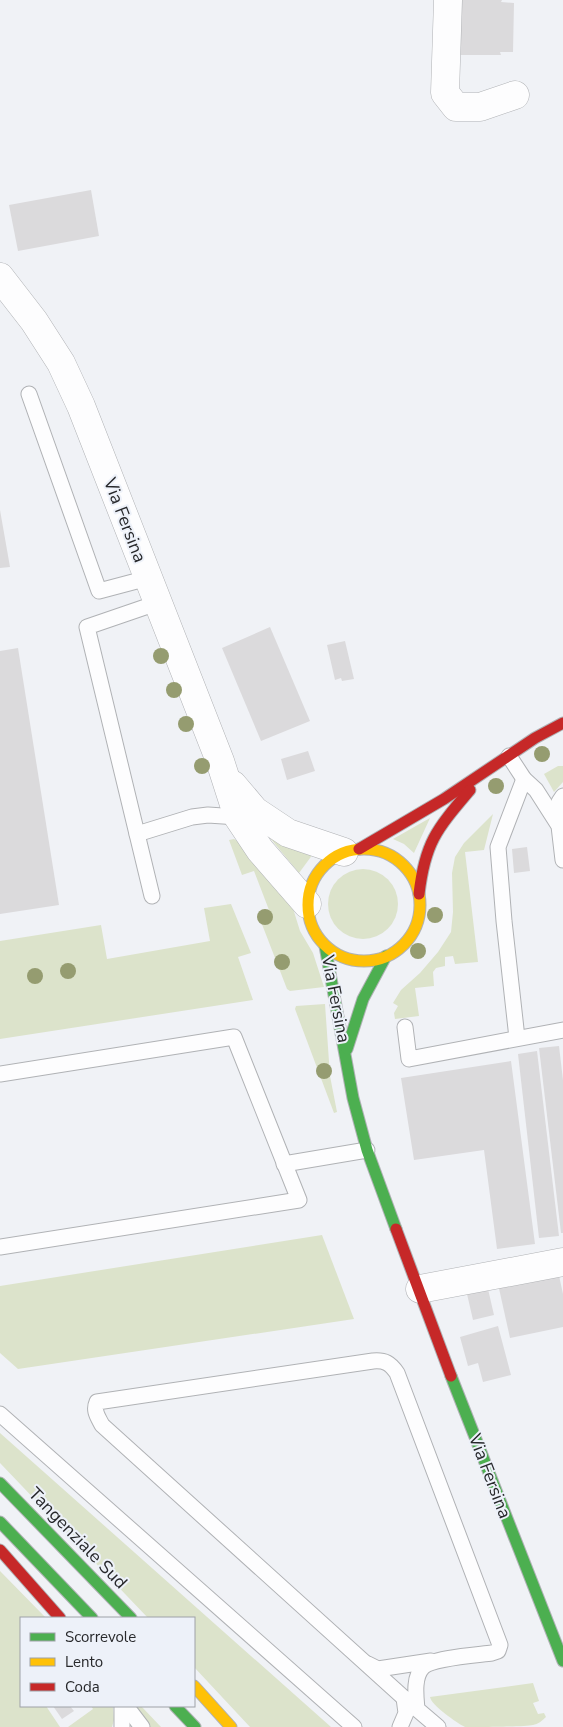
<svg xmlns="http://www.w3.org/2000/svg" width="563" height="1727" font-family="'Nunito Sans',sans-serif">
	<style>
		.green { fill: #dce3cb }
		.building { fill: #dbdadc }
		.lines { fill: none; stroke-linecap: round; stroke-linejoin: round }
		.lane-casing { stroke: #b0b2b5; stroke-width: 17 }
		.street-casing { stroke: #b0b2b5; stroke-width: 29 }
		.fast-casing { stroke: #b0b2b5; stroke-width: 13 }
		.slow-casing { stroke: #b0b2b5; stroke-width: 13 }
		.jam-casing { stroke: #b0b2b5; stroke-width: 13 }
		.lane { stroke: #fdfdfe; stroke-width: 15 }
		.street { stroke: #fdfdfe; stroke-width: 28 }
		.fast { stroke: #4caf50; stroke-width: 11 }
		.slow { stroke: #ffc107; stroke-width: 11 }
		.jam { stroke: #c62828; stroke-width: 11 }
		.tree { fill: #959c70 }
		.labels { text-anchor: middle; stroke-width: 4; stroke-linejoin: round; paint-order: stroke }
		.street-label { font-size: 18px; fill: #27282b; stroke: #edf1f9 }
	</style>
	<rect width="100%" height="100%" fill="#f0f2f6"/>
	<!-- green -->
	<g class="green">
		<polygon points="558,766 563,766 563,782 554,792 544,774"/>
		<polygon points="493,814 484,850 465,852 478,962 455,964 453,956 445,957 445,966 436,968 433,972 434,986 415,988 419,1016 395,1019 394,1013 398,1006 393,1003 401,990 420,973 438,952 451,932 453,912 452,873 455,857 464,843"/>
		<polygon points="430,818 414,853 404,844 393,839"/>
		<polygon points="270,838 313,854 299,873"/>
		<polygon points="234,839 251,850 291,902 300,931 313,953 324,987 290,991 287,989 258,914 269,910 254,871 242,875 229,840"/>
		<circle cx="363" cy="904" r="35"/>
		<polygon points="231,904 251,953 238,957 253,1000 0,1039 0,941 101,925 107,959 210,941 204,908"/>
		<polygon points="325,1004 330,1076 337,1112 334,1113 295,1009 296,1006"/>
		<polygon points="322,1235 354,1319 18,1369 0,1353 0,1286"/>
		<polygon points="0,1433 331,1727 250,1727 194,1667 194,1618 148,1618 0,1463"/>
		<polygon points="0,1571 46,1618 21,1618 21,1706 46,1706 60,1727 0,1727"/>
		<path d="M533,1683L539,1701L533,1703L538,1714L544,1713L546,1717C542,1721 538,1724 533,1725C524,1727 472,1727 465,1727C457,1723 431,1705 430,1697Z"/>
		<polygon points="91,1706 113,1706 114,1720 112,1727 68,1727 93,1709"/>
		<polygon points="135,1706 141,1706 161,1727 149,1727"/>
	</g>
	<!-- building -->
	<g class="building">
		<polygon points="449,0 502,0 501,2 514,3 513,52 500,52 501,55 448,55"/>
		<polygon points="91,190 99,236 18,251 9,205"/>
		<polygon points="0,510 10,567 0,568"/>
		<polygon points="270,627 310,721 261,741 222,648"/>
		<polygon points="345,641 354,679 342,681 341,678 335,680 327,645"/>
		<polygon points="18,648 59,905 0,914 0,651"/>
		<polygon points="308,751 315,771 287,780 281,759"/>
		<polygon points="527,847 530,871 514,873 512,849"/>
		<polygon points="559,1046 563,1080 563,1233 561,1233 539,1048"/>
		<polygon points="537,1051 559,1236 539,1238 518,1054"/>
		<polygon points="511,1061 535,1244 497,1249 484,1150 414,1160 401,1078"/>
		<polygon points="558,1271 563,1294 563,1327 510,1338 498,1284"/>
		<polygon points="488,1289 494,1315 473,1320 467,1294"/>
		<polygon points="498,1326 511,1375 483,1382 478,1363 468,1366 460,1337"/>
		<polygon points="53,1706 70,1706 74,1711 62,1719"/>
	</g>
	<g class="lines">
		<defs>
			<g id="lane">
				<polyline points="29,394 99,591 148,578"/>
				<polyline points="509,756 524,779 536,790 559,826 563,860"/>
				<polyline points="559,826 559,802 563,796"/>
				<polyline points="137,834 192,817 208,815 238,817"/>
				<polyline points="152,896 87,627 157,603"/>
				<polyline points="405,1027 409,1059 563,1030"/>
				<polyline points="517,1038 504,921 498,847 524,779"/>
				<polyline points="0,1074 234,1037 299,1200 0,1247"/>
				<polyline points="284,1164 367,1150"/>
				<polyline points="0,1414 354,1727"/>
				<polyline points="368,1664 378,1669 431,1661"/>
				<polyline points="122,1706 122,1727"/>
				<polyline points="126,1706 142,1727"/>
				<path d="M417,1709C416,1697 413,1677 423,1667C432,1658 477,1655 492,1653L498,1651L500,1645L397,1373C390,1363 385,1360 373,1361L97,1402C93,1411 98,1417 102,1425L404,1698L438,1727"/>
				<polyline points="400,1727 406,1713 404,1698"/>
			</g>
			<g id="street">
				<polyline points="448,0 445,93 456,107 480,107 515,95"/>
				<polyline points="0,277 34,321 61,363 81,406 220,761 238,817 260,850 307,904"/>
				<polyline points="233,785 255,811 288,833 344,852"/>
				<polyline points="420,1289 563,1262"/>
			</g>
			<g id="fast">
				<polyline points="325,946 353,1098 367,1150 396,1229"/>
				<polyline points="347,1049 363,999 386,956"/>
				<polyline points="451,1376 563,1661"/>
				<polyline points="0,1483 131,1618"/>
				<polyline points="0,1522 92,1618"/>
				<polyline points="175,1706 195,1727"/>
			</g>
			<g id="slow">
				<circle cx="364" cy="905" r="56"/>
				<polyline points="194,1686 231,1727"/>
			</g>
			<g id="jam">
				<polyline points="359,849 444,799 535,738 563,723"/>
				<path d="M419,894C425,842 437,829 470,790"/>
				<polyline points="396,1229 451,1376"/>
				<polyline points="0,1550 60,1618"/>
			</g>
		</defs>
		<!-- lane casing -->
		<use href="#lane" class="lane-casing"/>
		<!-- street casing -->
		<use href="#street" class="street-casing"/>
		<!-- fast casing -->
		<use href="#fast" class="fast-casing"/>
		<!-- slow casing -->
		<use href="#slow" class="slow-casing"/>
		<!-- jam casing -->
		<use href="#jam" class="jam-casing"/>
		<!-- lane -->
		<use href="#lane" class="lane"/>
		<!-- street -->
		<use href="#street" class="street"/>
		<!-- fast -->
		<use href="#fast" class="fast"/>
		<!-- slow -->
		<use href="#slow" class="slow"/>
		<!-- jam -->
		<use href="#jam" class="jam"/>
	</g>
	<!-- trees -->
	<g class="tree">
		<circle cx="161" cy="656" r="8"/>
		<circle cx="174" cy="690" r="8"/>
		<circle cx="186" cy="724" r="8"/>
		<circle cx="542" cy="754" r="8"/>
		<circle cx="202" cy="766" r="8"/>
		<circle cx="496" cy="786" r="8"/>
		<circle cx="435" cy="915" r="8"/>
		<circle cx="265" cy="917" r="8"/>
		<circle cx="418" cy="951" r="8"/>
		<circle cx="282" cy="962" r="8"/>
		<circle cx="68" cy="971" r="8"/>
		<circle cx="35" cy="976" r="8"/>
		<circle cx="324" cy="1071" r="8"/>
	</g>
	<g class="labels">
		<!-- street labels -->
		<g class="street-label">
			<text transform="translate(125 520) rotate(69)" y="6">Via Fersina</text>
			<text transform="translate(336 999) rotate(79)" y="6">Via Fersina</text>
			<text transform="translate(490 1476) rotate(69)" y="6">Via Fersina</text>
			<text transform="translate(78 1538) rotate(46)" y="6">Tangenziale Sud</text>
		</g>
	</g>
	<!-- legend -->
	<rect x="20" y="1617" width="175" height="90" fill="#edf1f9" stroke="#9ea1a7"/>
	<rect x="30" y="1633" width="25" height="8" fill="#4caf50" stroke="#9ea1a7"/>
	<text x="65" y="1642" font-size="15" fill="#27282b">Scorrevole</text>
	<rect x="30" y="1658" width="25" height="8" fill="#ffc107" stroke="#9ea1a7"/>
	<text x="65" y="1667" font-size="15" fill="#27282b">Lento</text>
	<rect x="30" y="1683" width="25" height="8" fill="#c62828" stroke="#9ea1a7"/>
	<text x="65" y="1692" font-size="15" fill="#27282b">Coda</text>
</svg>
